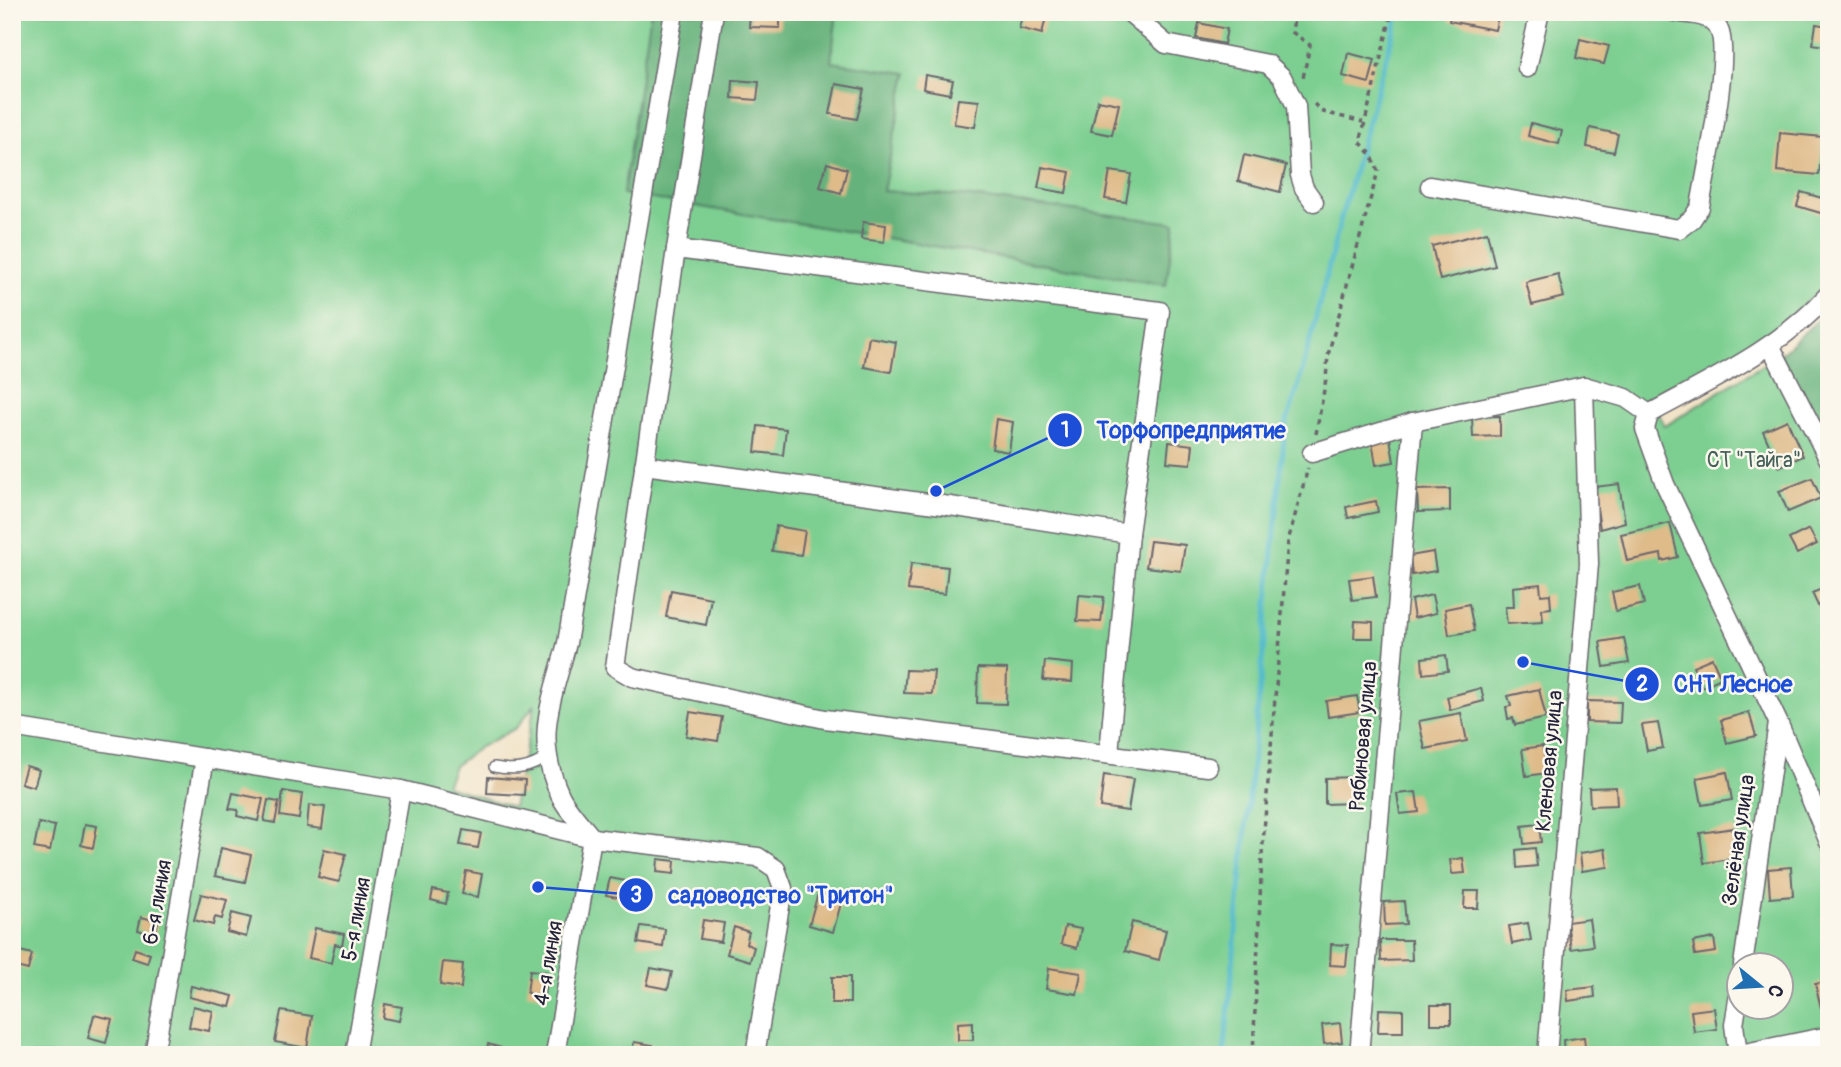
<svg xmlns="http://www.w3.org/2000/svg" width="1841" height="1067" font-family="Pangolin,sans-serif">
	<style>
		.green { fill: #7dcf91; stroke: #507866; stroke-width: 2; fill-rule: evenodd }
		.forest { fill: #66b27b; stroke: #446a5b; stroke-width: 2 }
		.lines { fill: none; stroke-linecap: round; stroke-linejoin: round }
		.stream { stroke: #4fbaca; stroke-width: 5 }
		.building { fill: #dfbb8a }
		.service-casing { stroke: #6a666c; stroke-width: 12 }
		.minor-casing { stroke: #6a666c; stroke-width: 21 }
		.path { stroke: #6a666c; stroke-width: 3.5; stroke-dasharray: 5 5; stroke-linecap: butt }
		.service { stroke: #fff; stroke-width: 9 }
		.minor { stroke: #fff; stroke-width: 18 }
		.labels { text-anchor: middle; stroke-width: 5; stroke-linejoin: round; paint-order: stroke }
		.park-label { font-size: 21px; fill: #425f59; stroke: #fbf7ec }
		.street-label { font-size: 21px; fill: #22223b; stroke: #fbf7ec }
		.leader { fill: none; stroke: #1d4ed8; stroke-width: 2.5 }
		.callout-dot { fill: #1d4ed8; stroke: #fbf7ec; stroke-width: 2.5 }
		.mark-label { font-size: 21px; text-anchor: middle; font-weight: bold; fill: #fff }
		.callout-label { font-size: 23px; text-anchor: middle; font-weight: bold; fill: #1d4ed8; stroke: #fbf7ec; stroke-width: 5; stroke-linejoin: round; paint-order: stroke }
	</style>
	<rect width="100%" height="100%" fill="#fbf7ec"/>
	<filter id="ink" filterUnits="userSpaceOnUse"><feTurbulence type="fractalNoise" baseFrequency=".0143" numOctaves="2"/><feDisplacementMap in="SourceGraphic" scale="14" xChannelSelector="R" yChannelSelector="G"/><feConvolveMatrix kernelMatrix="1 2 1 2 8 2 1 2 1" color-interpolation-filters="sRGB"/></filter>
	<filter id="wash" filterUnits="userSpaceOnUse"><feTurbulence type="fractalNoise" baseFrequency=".00686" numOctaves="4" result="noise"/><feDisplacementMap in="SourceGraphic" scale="28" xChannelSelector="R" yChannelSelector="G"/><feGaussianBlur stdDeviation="1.57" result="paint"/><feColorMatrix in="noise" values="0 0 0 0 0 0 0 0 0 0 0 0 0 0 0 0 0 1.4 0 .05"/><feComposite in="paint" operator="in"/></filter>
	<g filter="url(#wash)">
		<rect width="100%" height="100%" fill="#f1e3c7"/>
		<!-- green -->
		<path class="green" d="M12,12H1829V283L1752,347L1655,406L1665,426L1780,354L1829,460V1055H12ZM535,704L513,807L446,786L454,766L480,747L516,728ZM1740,965H1782V1007H1740Z"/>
		<!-- forest -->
		<g class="forest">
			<polygon points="651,12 837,12 831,62 907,73 883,191 963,196 1175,223 1166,285 623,194"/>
			<polygon points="1829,310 1829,460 1780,354"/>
		</g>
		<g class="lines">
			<!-- stream -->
			<polyline class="stream" points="1224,1055 1285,427 1299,384 1342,214 1399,12"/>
		</g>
		<g id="blocks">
			<!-- building -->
			<g class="building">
				<polygon points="750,12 780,12 780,28 749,27"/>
				<polygon points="1023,12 1047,12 1042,34 1019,28"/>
				<polygon points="1451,12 1499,12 1495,30 1449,21"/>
				<polygon points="1199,23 1227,29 1224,44 1196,38"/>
				<polygon points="1816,24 1829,26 1829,47 1813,44"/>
				<polygon points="1580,39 1609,46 1604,64 1576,58"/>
				<polygon points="1348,53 1375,60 1369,83 1343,76"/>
				<polygon points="925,75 953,80 950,94 923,89"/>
				<polygon points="733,80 759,82 757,100 732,98"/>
				<polygon points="836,84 864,89 857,119 830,114"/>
				<polygon points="958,99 979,101 975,127 954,124"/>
				<polygon points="1098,100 1119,104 1112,135 1091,131"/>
				<polygon points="1531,123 1562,131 1559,144 1528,136"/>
				<polygon points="1590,128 1618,134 1614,152 1587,147"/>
				<polygon points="1780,133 1823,137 1819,175 1777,171"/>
				<polygon points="1244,155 1286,165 1280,192 1238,181"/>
				<polygon points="827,163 847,169 841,193 820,187"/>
				<polygon points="1042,167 1070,172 1066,193 1038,188"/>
				<polygon points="1110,171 1131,174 1126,202 1105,199"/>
				<polygon points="1801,192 1829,200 1824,214 1797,206"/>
				<polygon points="863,222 886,225 884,242 861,239"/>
				<polygon points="1487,232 1495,266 1440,280 1432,246"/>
				<polygon points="1558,274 1564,297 1532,305 1526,282"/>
				<polygon points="869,337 896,342 891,372 864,367"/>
				<polygon points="1500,416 1500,436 1473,437 1472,417"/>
				<polygon points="996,419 1013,422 1009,452 992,449"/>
				<polygon points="1787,420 1803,456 1779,467 1763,431"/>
				<polygon points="758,426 786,429 783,455 755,452"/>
				<polygon points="1390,438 1394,462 1376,465 1372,441"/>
				<polygon points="1169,442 1193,445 1191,464 1167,462"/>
				<polygon points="1812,478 1821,498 1788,512 1779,491"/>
				<polygon points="1619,484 1625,522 1600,529 1594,487"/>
				<polygon points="1450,489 1450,511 1418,512 1417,490"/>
				<polygon points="1376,501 1378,512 1348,518 1346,507"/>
				<polygon points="1670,523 1678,557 1662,561 1661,554 1627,561 1621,534"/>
				<polygon points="776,526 805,531 801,555 772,551"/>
				<polygon points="1809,529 1817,544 1797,554 1789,539"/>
				<polygon points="1150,541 1185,545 1181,571 1146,567"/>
				<polygon points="1433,552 1436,571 1412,575 1410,556"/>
				<polygon points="911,563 948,567 945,594 908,590"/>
				<polygon points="1373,576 1376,597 1352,600 1349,579"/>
				<polygon points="1540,584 1541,595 1550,594 1551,608 1542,609 1543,622 1507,624 1505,607 1514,607 1513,587"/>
				<polygon points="1640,586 1644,604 1616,611 1612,592"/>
				<polygon points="1829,586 1829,606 1820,610 1812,593"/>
				<polygon points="671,590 711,598 706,625 666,617"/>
				<polygon points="1079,595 1104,597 1101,622 1077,621"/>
				<polygon points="1432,595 1436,613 1414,618 1411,600"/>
				<polygon points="1469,604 1474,631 1449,635 1445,609"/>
				<polygon points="1355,621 1373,622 1373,638 1354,638"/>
				<polygon points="1624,638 1629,663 1604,667 1600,642"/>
				<polygon points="1446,655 1448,671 1423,674 1422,658"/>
				<polygon points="1712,658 1721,678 1702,687 1693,666"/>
				<polygon points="1045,661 1073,664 1072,682 1043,680"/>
				<polygon points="978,668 1007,669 1006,704 977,703"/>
				<polygon points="906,670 934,671 932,694 904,693"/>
				<polygon points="1481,688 1484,701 1450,710 1447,697"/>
				<polygon points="1539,689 1546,718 1515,725 1513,718 1508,719 1506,707 1511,706 1508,696"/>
				<polygon points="1357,696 1360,712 1328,717 1326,701"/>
				<polygon points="1587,701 1621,702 1620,723 1587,722"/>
				<polygon points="690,712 722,717 718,741 686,736"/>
				<polygon points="1749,712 1756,736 1727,743 1721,720"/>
				<polygon points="1461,713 1467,741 1425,749 1419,721"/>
				<polygon points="1658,723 1663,748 1647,751 1642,725"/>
				<polygon points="1543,746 1547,773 1526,776 1522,749"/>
				<polygon points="26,766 39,770 34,787 21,783"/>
				<polygon points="1727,772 1732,800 1702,805 1697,778"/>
				<polygon points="1104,775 1133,779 1128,811 1100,807"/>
				<polygon points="488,777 525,780 524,795 487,793"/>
				<polygon points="1355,777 1355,803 1325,804 1325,778"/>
				<polygon points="1616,787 1617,805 1590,806 1589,788"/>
				<polygon points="283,791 302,794 299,819 280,816"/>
				<polygon points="1416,792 1419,812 1400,814 1397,794"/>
				<polygon points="233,793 263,799 258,821 237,816 238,810 229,809"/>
				<polygon points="268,800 279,802 275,823 264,821"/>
				<polygon points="309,805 325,807 322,829 307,827"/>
				<polygon points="39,823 55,826 50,851 34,848"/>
				<polygon points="85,824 97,826 93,848 81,845"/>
				<polygon points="1539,824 1541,842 1524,844 1522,826"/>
				<polygon points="1734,828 1738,858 1704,863 1700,833"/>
				<polygon points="463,830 481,833 478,848 460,845"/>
				<polygon points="221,848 251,855 245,882 215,876"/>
				<polygon points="1535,848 1537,866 1517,868 1516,850"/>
				<polygon points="324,849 346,854 339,882 318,877"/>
				<polygon points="1605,849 1608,867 1582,871 1580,853"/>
				<polygon points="1463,858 1465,873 1452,874 1450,860"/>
				<polygon points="658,859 675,861 674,874 657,872"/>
				<polygon points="1791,867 1793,896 1770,898 1768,869"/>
				<polygon points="466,871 482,874 478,897 462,894"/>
				<polygon points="610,878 631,882 628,899 606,895"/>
				<polygon points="433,890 448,893 446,904 431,900"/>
				<polygon points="1465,891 1479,891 1478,908 1464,908"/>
				<polygon points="818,893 842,900 833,932 809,925"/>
				<polygon points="201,894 227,900 222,919 215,917 213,925 194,920"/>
				<polygon points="1404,901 1406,924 1385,925 1384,902"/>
				<polygon points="232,913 251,918 246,937 227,932"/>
				<polygon points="12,916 20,917 17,932 12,930"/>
				<polygon points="1829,916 1829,934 1825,935 1821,918"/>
				<polygon points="141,917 158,921 155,935 138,930"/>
				<polygon points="1589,919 1593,946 1571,949 1567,922"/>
				<polygon points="703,920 724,923 721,942 700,939"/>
				<polygon points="1132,922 1166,930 1159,960 1125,951"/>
				<polygon points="1528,923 1531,940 1512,944 1509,926"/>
				<polygon points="641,926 665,929 663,947 638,943"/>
				<polygon points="1065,926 1081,929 1077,948 1061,944"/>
				<polygon points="734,927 749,932 746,944 754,947 750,961 727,954"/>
				<polygon points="315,928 344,934 342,946 335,944 331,963 309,958"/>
				<polygon points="1714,938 1716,952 1695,955 1693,942"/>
				<polygon points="1380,940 1411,940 1412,960 1381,961"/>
				<polygon points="1331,944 1348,945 1346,966 1330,965"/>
				<polygon points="12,949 32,954 28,970 12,966"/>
				<polygon points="135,949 150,954 147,963 132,958"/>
				<polygon points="443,962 463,964 461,988 440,985"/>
				<polygon points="651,968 672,972 668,989 647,985"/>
				<polygon points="1049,968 1081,973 1077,994 1046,989"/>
				<polygon points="530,970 547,972 544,996 527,993"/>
				<rect x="832" y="977" width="18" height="26"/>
				<polygon points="1829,981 1829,1006 1821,1008 1815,984"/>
				<polygon points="191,986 233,996 230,1007 189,997"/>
				<polygon points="1594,987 1595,997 1568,1001 1567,990"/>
				<polygon points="385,1004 402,1007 399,1021 383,1018"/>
				<rect x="1431" y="1005" width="20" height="19"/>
				<polygon points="193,1006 213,1011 209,1031 189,1027"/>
				<polygon points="1714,1008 1717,1029 1694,1032 1691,1011"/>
				<polygon points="1379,1009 1403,1010 1403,1032 1378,1032"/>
				<polygon points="281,1011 312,1016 307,1048 275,1042"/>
				<polygon points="94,1015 112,1019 106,1043 88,1038"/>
				<polygon points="973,1022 973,1040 958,1040 958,1023"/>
				<polygon points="1340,1023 1342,1042 1324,1044 1322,1025"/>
				<polygon points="1584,1037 1586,1055 1564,1055 1563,1040"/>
				<polygon points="634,1042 653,1045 651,1055 631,1055"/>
				<polygon points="488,1044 522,1054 522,1055 485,1055"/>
				<polygon points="1081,1050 1081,1055 1061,1055 1060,1051"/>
				<polygon points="1519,1050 1519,1055 1496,1055 1496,1052"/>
			</g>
		</g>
	</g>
	<g filter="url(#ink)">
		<use href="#blocks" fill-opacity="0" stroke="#6a666c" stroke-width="2"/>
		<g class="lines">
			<defs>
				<path id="service" d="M494,767C514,771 530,769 547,757"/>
				<g id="minor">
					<polyline points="714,12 676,249 615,667 632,677 825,719 1208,767"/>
					<polyline points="1129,12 1166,44 1268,64 1282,77 1296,106 1300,175 1304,188 1314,202"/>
					<polyline points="1527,68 1540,12"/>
					<path d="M1430,186L1679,229L1692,219L1700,207C1705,175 1733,50 1718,28C1708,13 1691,15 1674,12"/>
					<polyline points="676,249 1160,311 1129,534 1109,753"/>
					<path d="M1829,294C1781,348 1711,380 1649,414L1645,429L1665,484L1778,722L1829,842"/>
					<polyline points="1770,345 1829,460"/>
					<polyline points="1312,453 1413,422 1584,386 1626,398 1649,414"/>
					<polyline points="644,465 950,506 1129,534"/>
					<polyline points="12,727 401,790 592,838 758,857 776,869 783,888 755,1055"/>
					<polyline points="1743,965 1778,723"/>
					<polyline points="1738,1054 1734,1025 1740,987"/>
					<polyline points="154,1055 205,758"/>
					<polyline points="355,1055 401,790"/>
					<path d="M555,1055L592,838C582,825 567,810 560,795C533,737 552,701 567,643L674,12"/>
					<polyline points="1359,1055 1413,422"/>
					<polyline points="1547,1055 1589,564 1584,386"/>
					<polyline points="1735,1055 1829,1036"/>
				</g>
			</defs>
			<!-- service casing -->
			<use href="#service" class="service-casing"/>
			<!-- minor casing -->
			<use href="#minor" class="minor-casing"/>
			<!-- path -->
			<g class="path">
				<polyline points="1295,12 1292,32 1310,45 1303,78"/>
				<polyline points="1314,104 1323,112 1363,122"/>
				<polyline points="1316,434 1326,379 1328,355 1378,171 1371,154 1360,142 1392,12"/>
				<polyline points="1253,1055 1262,855 1288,541 1308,468"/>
			</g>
			<!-- service -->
			<use href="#service" class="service"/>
			<!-- minor -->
			<use href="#minor" class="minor"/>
		</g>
	</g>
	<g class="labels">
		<!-- park labels -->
		<g class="park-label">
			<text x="1754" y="467">СТ "Тайга"</text>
		</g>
		<!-- street labels -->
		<g class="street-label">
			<text transform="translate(1363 736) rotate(-85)" y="7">Рябиновая улица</text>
			<text transform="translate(1549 761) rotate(-85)" y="7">Кленовая улица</text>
			<text transform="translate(1738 840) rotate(-82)" y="7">Зелёная улица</text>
			<text transform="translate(157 902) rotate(-80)" y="7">6-я линия</text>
			<text transform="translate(356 919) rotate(-80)" y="7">5-я линия</text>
			<text transform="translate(548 963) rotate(-80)" y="7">4-я линия</text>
		</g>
	</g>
	<!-- callouts -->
	<path class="leader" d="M936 491L1065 430M1523 662L1642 684M538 887L636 895"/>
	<g class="callout-dot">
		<circle cx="936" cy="491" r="7"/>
		<circle cx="1523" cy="662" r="7"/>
		<circle cx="538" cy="887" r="7"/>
		<circle cx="1065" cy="430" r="18"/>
		<circle cx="1642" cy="684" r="18"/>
		<circle cx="636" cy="895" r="18"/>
	</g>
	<g class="mark-label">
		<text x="1065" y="437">1</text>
		<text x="1642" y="691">2</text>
		<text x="636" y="902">3</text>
	</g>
	<g class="callout-label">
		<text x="1191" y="438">Торфопредприятие</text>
		<text x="1733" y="692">СНТ Лесное</text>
		<text x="781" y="903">садоводство "Тритон"</text>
	</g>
	<!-- margin -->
	<rect width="1841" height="1067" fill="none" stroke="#fbf7ec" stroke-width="42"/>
	<!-- north arrow -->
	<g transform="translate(1760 986) rotate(108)"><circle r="33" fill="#fbf7ec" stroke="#a4a2a5" stroke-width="2"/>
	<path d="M0-5L12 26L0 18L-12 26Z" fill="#1f6fb2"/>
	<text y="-10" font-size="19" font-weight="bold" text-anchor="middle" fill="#22223b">С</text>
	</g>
</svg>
